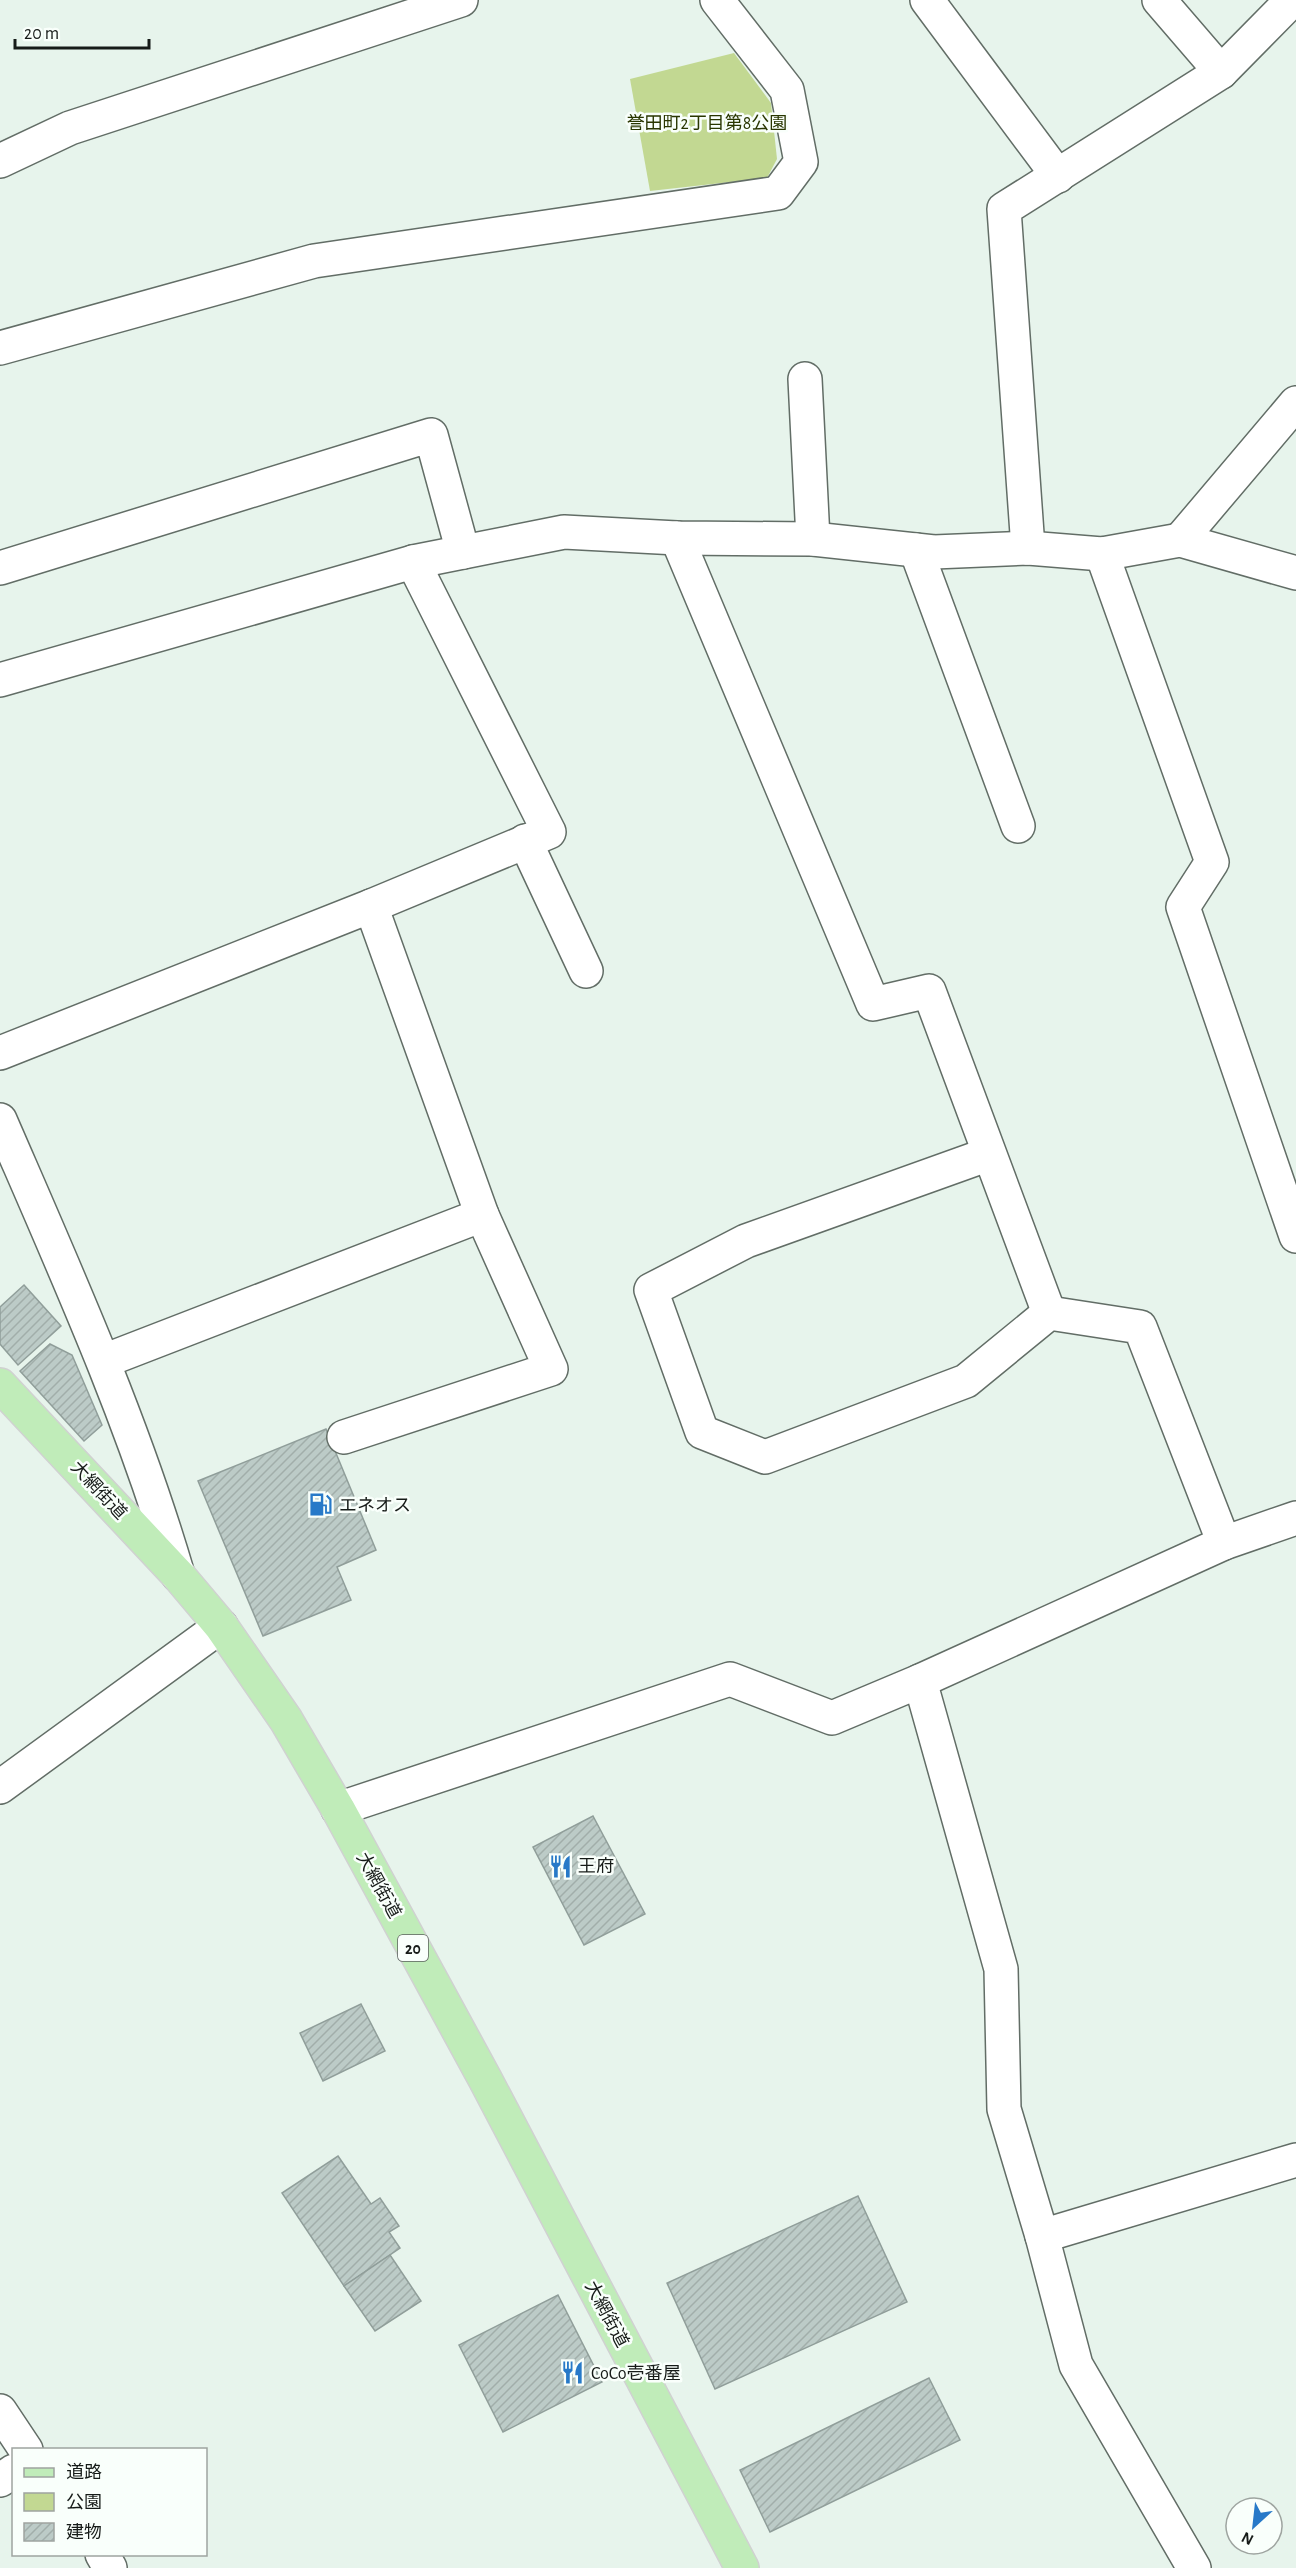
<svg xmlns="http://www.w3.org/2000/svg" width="1296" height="2568" font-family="'Alegreya Sans','Noto Sans JP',sans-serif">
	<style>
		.park { fill: #c2d892 }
		.building { fill: url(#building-hatch); stroke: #909e9a; stroke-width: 1.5 }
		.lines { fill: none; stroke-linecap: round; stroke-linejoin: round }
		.minor-casing { stroke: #626d66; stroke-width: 36 }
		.major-casing { stroke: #d0d1d1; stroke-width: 36 }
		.minor { stroke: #fff; stroke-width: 33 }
		.major { stroke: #c0ecb9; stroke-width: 33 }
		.labels { text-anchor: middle; stroke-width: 5; stroke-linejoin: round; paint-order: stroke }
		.shield { fill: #f9fffb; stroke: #5a5f5c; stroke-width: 1.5 }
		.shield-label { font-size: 16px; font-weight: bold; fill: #161b18 }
		.park-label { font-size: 18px; fill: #293600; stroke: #f9fffb }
		.street-label { font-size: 18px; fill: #161b18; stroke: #f9fffb }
		.poi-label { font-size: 18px; fill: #161b18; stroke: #f9fffb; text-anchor: start }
	</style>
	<defs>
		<pattern id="building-hatch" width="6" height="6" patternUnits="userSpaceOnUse" patternTransform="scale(1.5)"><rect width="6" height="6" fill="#bccbc7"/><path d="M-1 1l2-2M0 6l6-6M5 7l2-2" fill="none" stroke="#a1aeaa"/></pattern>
	</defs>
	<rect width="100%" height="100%" fill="#e7f4ec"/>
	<!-- park -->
	<polygon class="park" points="734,53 771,103 777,159 767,178 650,191 630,79"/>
	<!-- building -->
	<g class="building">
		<polygon points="24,1285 61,1326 18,1365 0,1344 0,1307"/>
		<polygon points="50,1344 72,1355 102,1425 84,1441 20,1371"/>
		<polygon points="326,1429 376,1550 337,1567 351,1600 263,1636 198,1481"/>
		<polygon points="593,1816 645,1914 584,1945 533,1847"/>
		<polygon points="361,2004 385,2051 323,2081 300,2033"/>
		<polygon points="338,2156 371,2204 380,2198 399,2226 389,2232 400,2248 344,2286 282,2193"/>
		<polygon points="858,2196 907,2302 715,2389 667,2283"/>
		<polygon points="390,2255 421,2301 375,2331 344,2286"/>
		<polygon points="558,2295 602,2382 503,2432 459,2345"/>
		<polygon points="929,2378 960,2440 770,2532 740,2470"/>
	</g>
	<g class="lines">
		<defs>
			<g id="minor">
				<polyline points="927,0 1058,176"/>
				<polyline points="1159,0 1221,72"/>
				<polyline points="0,161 70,128 461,0"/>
				<polyline points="0,348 314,261 778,193 801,162 787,90 717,0"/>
				<polyline points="805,379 813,539"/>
				<polyline points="677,538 873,1004 929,991 1049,1313"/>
				<polyline points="1180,540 1296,403"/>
				<polyline points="1028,548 1004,209 1221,72 1292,0"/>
				<polyline points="916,550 1018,826"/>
				<polyline points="1102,554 1212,862 1183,907 1296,1236"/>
				<polyline points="0,568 431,435 463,552"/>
				<polyline points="0,680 413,562 564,532 677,538 813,539 934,552 1028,548 1102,554 1180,540 1296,573"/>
				<polyline points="525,841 586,971"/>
				<polyline points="371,906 549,832 413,562"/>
				<polyline points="0,1053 371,906 482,1215 104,1361"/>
				<path d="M0,1120C65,1270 132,1418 178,1575"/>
				<polyline points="989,1154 746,1241 651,1290 702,1432 765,1457 966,1381 1049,1313 1140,1327 1224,1543"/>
				<polyline points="344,1437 551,1369 482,1215"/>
				<polyline points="0,1787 221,1626"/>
				<polyline points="338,1809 730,1679 832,1718 920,1681"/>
				<polyline points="1042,2236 1296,2160"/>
				<polyline points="0,2411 26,2450"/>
				<polyline points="0,2480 14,2471"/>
				<polyline points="102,2554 110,2568"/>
				<polyline points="1194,2568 1076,2365 1042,2236 1004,2109 1001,1969 920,1681 1224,1543 1296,1518"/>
			</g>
			<polyline id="major" points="0,1385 178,1575 221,1626 286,1720 338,1809 485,2079 742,2568"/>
		</defs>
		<!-- minor casing -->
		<use href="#minor" class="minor-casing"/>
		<!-- major casing -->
		<use href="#major" class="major-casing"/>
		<!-- minor -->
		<use href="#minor" class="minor"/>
		<!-- major -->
		<use href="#major" class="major"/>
	</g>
	<!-- icons -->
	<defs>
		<symbol id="fuel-bare" viewBox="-9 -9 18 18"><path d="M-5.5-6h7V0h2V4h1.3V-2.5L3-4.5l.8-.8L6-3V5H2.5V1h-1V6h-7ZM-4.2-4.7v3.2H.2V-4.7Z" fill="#2779c8" stroke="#f9fffb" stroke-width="2.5" paint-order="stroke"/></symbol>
		<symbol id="restaurant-bare" viewBox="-9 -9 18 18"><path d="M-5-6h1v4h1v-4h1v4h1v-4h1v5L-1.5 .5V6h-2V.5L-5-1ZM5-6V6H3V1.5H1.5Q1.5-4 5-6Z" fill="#2779c8" stroke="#f9fffb" stroke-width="2.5" paint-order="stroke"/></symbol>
	</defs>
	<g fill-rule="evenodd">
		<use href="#fuel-bare" x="304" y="1488" width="33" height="33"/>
		<use href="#restaurant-bare" x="544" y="1850" width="33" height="33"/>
		<use href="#restaurant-bare" x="556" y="2356" width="33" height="33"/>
	</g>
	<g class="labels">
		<!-- shield labels -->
		<rect class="shield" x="398" y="1935" width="30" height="26" rx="4.5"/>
		<g class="shield-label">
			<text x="413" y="1954">20</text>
		</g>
		<!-- park labels -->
		<g class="park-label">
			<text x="707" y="129">誉田町2丁目第8公園</text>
		</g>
		<!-- street labels -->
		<g class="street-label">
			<text transform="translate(99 1490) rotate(47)" y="6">大網街道</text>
			<text transform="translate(379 1885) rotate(61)" y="6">大網街道</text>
			<text transform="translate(607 2314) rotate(62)" y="6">大網街道</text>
		</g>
		<!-- poi labels -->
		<g class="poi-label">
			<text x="339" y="1511">エネオス</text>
			<text x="578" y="1872">王府</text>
			<text x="591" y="2379">CoCo壱番屋</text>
		</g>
	</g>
	<!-- legend -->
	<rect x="12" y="2448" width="195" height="108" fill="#f9fffb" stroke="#9ea4a0" stroke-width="1.5"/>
	<rect x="24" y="2468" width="30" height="9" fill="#c0ecb9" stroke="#9ea4a0" stroke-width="1.5"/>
	<text x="66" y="2478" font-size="18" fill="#161b18">道路</text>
	<rect x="24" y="2493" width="30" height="18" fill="#c2d892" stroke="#9ea4a0" stroke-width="1.5"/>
	<text x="66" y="2508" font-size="18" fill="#161b18">公園</text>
	<rect x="24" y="2523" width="30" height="18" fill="url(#building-hatch)" stroke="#9ea4a0" stroke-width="1.5"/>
	<text x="66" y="2538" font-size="18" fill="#161b18">建物</text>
	<!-- north arrow -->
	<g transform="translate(1254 2526) rotate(207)"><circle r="28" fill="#f9fffb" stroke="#9ea4a0" stroke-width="1.5"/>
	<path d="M0-4.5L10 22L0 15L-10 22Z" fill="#2779c8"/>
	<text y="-9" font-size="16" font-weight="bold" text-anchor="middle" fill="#161b18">N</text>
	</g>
	<!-- scale -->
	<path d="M15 39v9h134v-9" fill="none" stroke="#161b18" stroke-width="3"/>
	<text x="24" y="39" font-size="18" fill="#161b18" stroke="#f9fffb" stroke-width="4.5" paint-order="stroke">20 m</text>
</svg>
